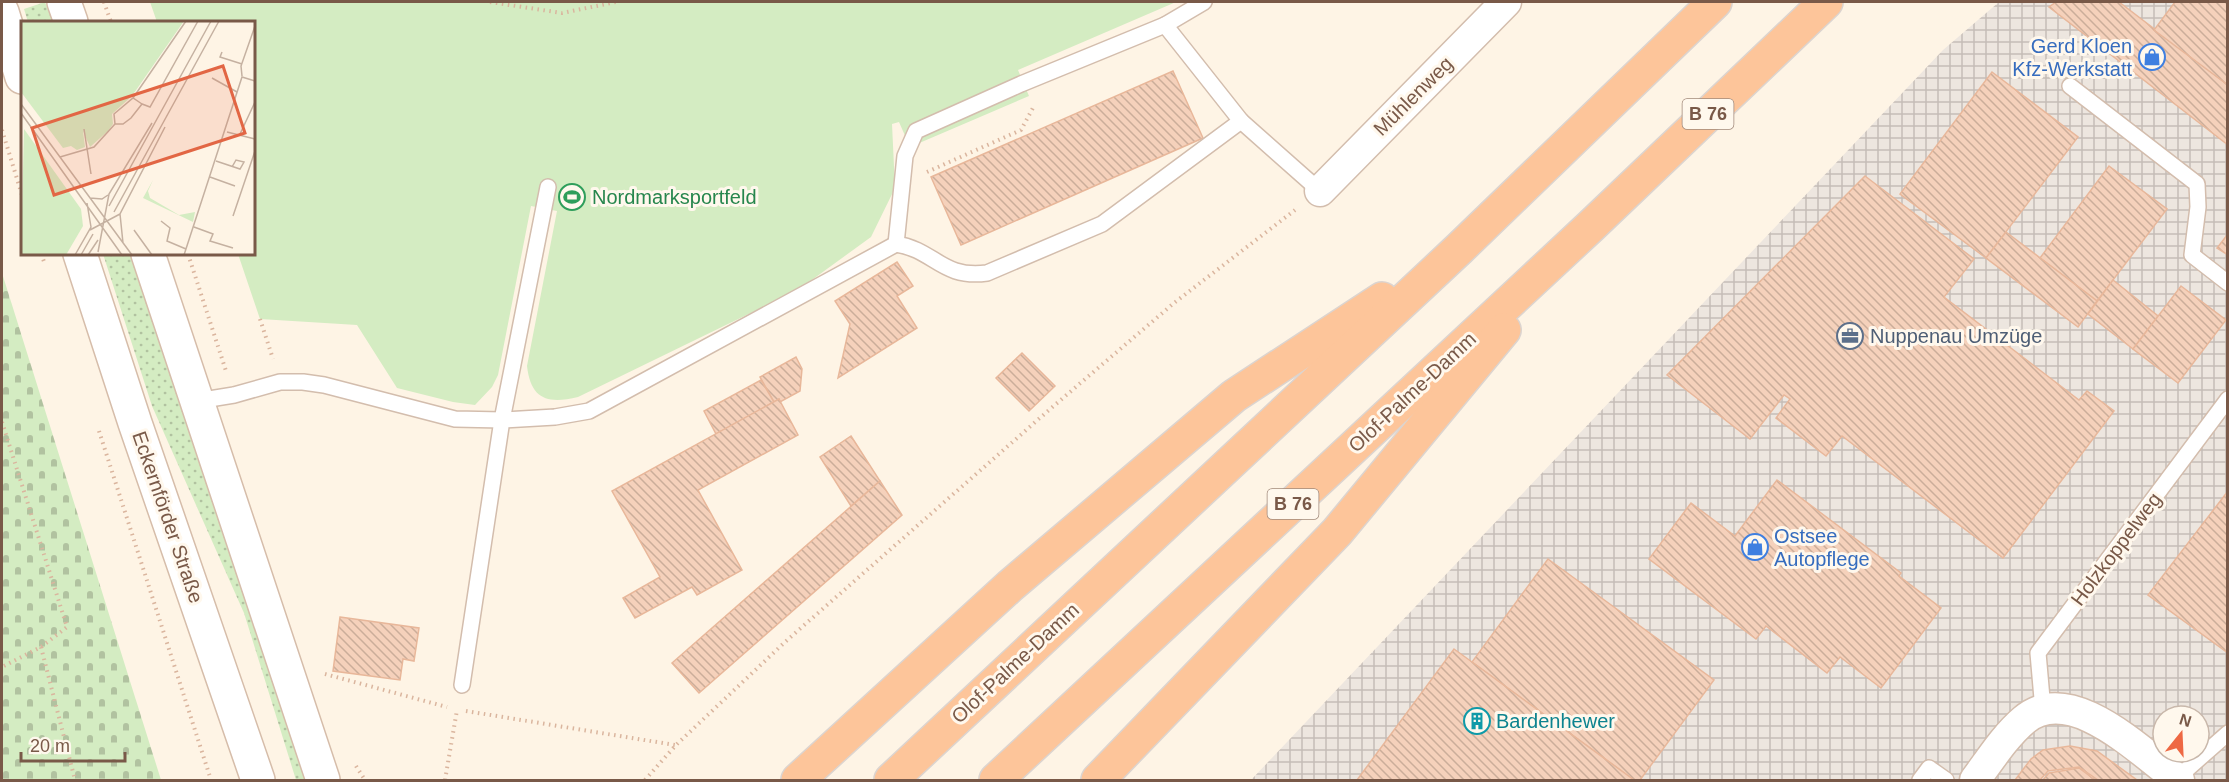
<svg xmlns="http://www.w3.org/2000/svg" width="2229" height="782" font-family="Helvetica,sans-serif">
	<style>
		.industrial { fill: url(#industrial-grid); fill-rule: evenodd }
		.grass { fill: url(#grass-dots) }
		.cemetery { fill: url(#cemetery-stones) }
		.pitch { fill: #d4ecc2 }
		.building { fill: url(#building-back-hatch); stroke: #e8b79a; stroke-width: 1.5 }
		.lines { fill: none; stroke-linecap: round; stroke-linejoin: round }
		.service-casing { stroke: #d3bdad; stroke-width: 18 }
		.minor-casing { stroke: #d3bdad; stroke-width: 33 }
		.secondary-casing { stroke: #d6bdaa; stroke-width: 36 }
		.trunk-casing { stroke: #dcd4cf; stroke-width: 36 }
		.path { stroke: #dab59e; stroke-width: 4; stroke-dasharray: 1.5 4.5; stroke-linecap: butt }
		.service { stroke: #fff; stroke-width: 15 }
		.minor { stroke: #fff; stroke-width: 30 }
		.secondary { stroke: #fff; stroke-width: 33 }
		.trunk { stroke: #fdc59a; stroke-width: 33 }
		.labels { text-anchor: middle; stroke-width: 6; stroke-linejoin: round; paint-order: stroke }
		.shield { fill: #fff8ed; stroke: #a1897a; stroke-width: 1.5 }
		.shield-label { font-size: 18px; font-weight: bold; fill: #795948 }
		.shop-label { font-size: 20px; fill: #366cbe; stroke: #fff8ed; text-anchor: end }
		.street-label { font-size: 20px; fill: #795948; stroke: #fff8ed }
		.leisure-label { font-size: 20px; fill: #27864d; stroke: #fff8ed; text-anchor: start }
		.service-label { font-size: 20px; fill: #4e5e75; stroke: #fff8ed; text-anchor: start }
		.culture-label { font-size: 20px; fill: #0d838f; stroke: #fff8ed; text-anchor: start }
		.inset-road { fill: none; stroke: #c5b1a1; stroke-width: 1.5 }
		.view { fill: #e26644; fill-opacity: 0.15; stroke: #e26644; stroke-width: 3 }
		.inset-edge { fill: none; stroke: #795948; stroke-width: 3 }
	</style>
	<defs>
		<pattern id="industrial-grid" width="8" height="8" patternUnits="userSpaceOnUse" patternTransform="scale(1.5)"><rect width="8" height="8" fill="#ede6df"/><path d="M0 4h8M4 0v8" fill="none" stroke="#c5bdb7"/></pattern>
		<pattern id="grass-dots" width="8" height="8" patternUnits="userSpaceOnUse" patternTransform="scale(1.5)"><rect width="8" height="8" fill="#d4ecc2"/><path d="M2 2h.1M6 6h.1" fill="none" stroke="#b1c2a0" stroke-width="1.8" stroke-linecap="round"/></pattern>
		<pattern id="cemetery-stones" width="16" height="16" patternUnits="userSpaceOnUse" patternTransform="scale(1.5)"><rect width="16" height="16" fill="#d4ecc2"/><path d="M2 7V4a2 2 0 0 1 4 0v3zM10 15v-3a2 2 0 0 1 4 0v3z" fill="#b1c2a0"/></pattern>
		<pattern id="building-back-hatch" width="6" height="6" patternUnits="userSpaceOnUse" patternTransform="scale(1.5)"><rect width="6" height="6" fill="#f5d1bb"/><path d="M-1 5l2 2M0 0l6 6M5-1l2 2" fill="none" stroke="#cbad9a"/></pattern>
	</defs>
	<rect width="100%" height="100%" fill="#fef4e5"/>
	<!-- industrial -->
	<path class="industrial" d="M1999,2H2227V780H1251L1943,50ZM2163,716H2199V752H2163Z"/>
	<!-- grass -->
	<g class="grass">
		<polygon points="45,2 53,22 28,22 24,9"/>
		<polygon points="103,254 132,254 188,419 306,780 296,780 244,613 152,406"/>
	</g>
	<!-- cemetery -->
	<polygon class="cemetery" points="2,273 161,780 2,780"/>
	<!-- pitch -->
	<path class="pitch" d="M150,2H1176L1018,70L1029,96L910,147L899,122L892,124L895,188L871,237L798,290L578,397C548,404 531,400 527,366L557,211L531,206L498,375L492,387L475,405L453,402L397,388L357,325L260,319L238,254H254V22H157Z"/>
	<!-- building -->
	<g class="building">
		<polygon points="2056,2 2119,2 2228,85 2228,145 2049,7"/>
		<polygon points="2175,2 2228,2 2228,85 2154,30"/>
		<polygon points="1173,71 1203,138 961,245 931,177"/>
		<polygon points="1992,72 2078,137 1986,258 1900,194"/>
		<polygon points="2109,166 2167,209 2097,301 2040,258"/>
		<polygon points="1865,176 1974,259 1944,297 2079,400 2087,391 2114,411 2003,558 1842,436 1826,456 1776,418 1790,399 1784,395 1750,439 1667,375"/>
		<polygon points="2006,232 2097,301 2078,327 1986,258"/>
		<polygon points="2228,234 2228,255 2217,248"/>
		<polygon points="897,262 913,286 897,296 917,328 838,378 850,324 835,301"/>
		<polygon points="2113,280 2158,316 2133,349 2088,314"/>
		<polygon points="2181,286 2226,320 2178,383 2133,349"/>
		<polygon points="1022,353 1055,386 1029,411 996,378"/>
		<polygon points="796,357 802,369 800,391 780,402 779,399 774,402 760,377"/>
		<polygon points="761,380 774,402 716,434 704,411"/>
		<polygon points="779,399 798,435 698,490 742,570 697,595 692,587 635,618 623,598 660,577 612,491"/>
		<polygon points="851,436 880,481 851,506 820,457"/>
		<polygon points="1777,480 1901,573 1899,576 1941,608 1881,688 1840,657 1827,673 1766,626 1756,639 1649,559 1691,503 1735,536"/>
		<polygon points="880,481 902,515 699,693 672,663"/>
		<polygon points="2228,491 2228,653 2148,595"/>
		<polygon points="1548,559 1714,680 1640,780 1634,780 1472,662"/>
		<polygon points="340,617 419,628 414,661 403,659 400,680 333,671"/>
		<polygon points="1454,649 1472,662 1634,780 1357,780"/>
		<polygon points="2070,746 2097,751 2137,780 2098,780 2079,767 2048,771 2040,780 2015,780 2031,759 2043,750"/>
		<polygon points="2079,768 2095,780 2043,780 2049,773"/>
	</g>
	<g class="lines">
		<defs>
			<g id="service">
				<polyline points="1165,25 1204,2"/>
				<polyline points="2070,86 2197,184 2198,207 2192,255 2228,283"/>
				<polyline points="896,244 905,156 916,131 1021,84 1165,25 1241,121"/>
				<path d="M197,401L234,395L280,382H303L324,385L455,419L502,420L555,417L589,411L896,244C935,250 941,279 987,273L1102,224L1241,121L1320,191"/>
				<polyline points="462,685 502,420 548,187"/>
				<polyline points="2043,710 2038,653 2228,399"/>
				<polyline points="2176,779 2228,733"/>
				<polyline points="1920,780 1929,768 1946,780"/>
			</g>
			<g id="minor">
				<polyline points="1320,191 1506,2"/>
				<path d="M1975,780C1990,760 2005,736 2024,720C2071,680 2142,754 2179,780"/>
			</g>
			<g id="secondary">
				<polyline points="64,2 71,22"/>
				<polyline points="2,12 22,77"/>
				<polyline points="80,254 135,423 258,780"/>
				<polyline points="148,254 323,780"/>
			</g>
			<g id="trunk">
				<polyline points="798,780 1010,586 1234,396 1382,299"/>
				<polyline points="891,780 1459,249 1715,2"/>
				<polyline points="996,780 1590,227 1826,2"/>
				<polyline points="1098,780 1337,532 1504,330"/>
			</g>
		</defs>
		<!-- service casing -->
		<use href="#service" class="service-casing"/>
		<!-- minor casing -->
		<use href="#minor" class="minor-casing"/>
		<!-- secondary casing -->
		<use href="#secondary" class="secondary-casing"/>
		<!-- trunk casing -->
		<use href="#trunk" class="trunk-casing"/>
		<!-- path -->
		<g class="path">
			<polyline points="104,2 111,22"/>
			<polyline points="490,2 562,13 616,2"/>
			<polyline points="2,130 22,195"/>
			<polyline points="927,172 1021,130 1034,106"/>
			<polyline points="41,254 45,264"/>
			<polyline points="188,254 226,371"/>
			<polyline points="260,319 273,359"/>
			<polyline points="2,422 67,627 41,647 2,667"/>
			<polyline points="99,431 211,780"/>
			<polyline points="41,647 75,780"/>
			<polyline points="325,674 447,707"/>
			<polyline points="466,711 675,745"/>
			<polyline points="356,766 365,780"/>
			<polyline points="445,780 457,710"/>
			<polyline points="645,780 676,745 785,642 1049,410 1174,303 1295,210"/>
		</g>
		<!-- service -->
		<use href="#service" class="service"/>
		<!-- minor -->
		<use href="#minor" class="minor"/>
		<!-- secondary -->
		<use href="#secondary" class="secondary"/>
		<!-- trunk -->
		<use href="#trunk" class="trunk"/>
	</g>
	<!-- icons -->
	<defs>
		<symbol id="shop-ring" viewBox="-11 -11 22 22"><circle r="9.5" fill="#fff8ed" stroke="#3f7fe0" stroke-width="1.5"/><path d="M-5-2.5h2.3a2.7 3.5 0 0 1 5.4 0H5L5.5 6h-11ZM-1.5-2.5h3a1.5 2.3 0 0 0-3 0Z" fill="#3f7fe0"/></symbol>
		<symbol id="stadium-ring" viewBox="-11 -11 22 22"><circle r="9.5" fill="#fff8ed" stroke="#2e9e5b" stroke-width="1.5"/><path d="M0-5a6.5 5 0 1 0 0 10a6.5 5 0 1 0 0-10ZM-3.5-1.8h7v3.6h-7Z" fill="#2e9e5b"/></symbol>
		<symbol id="office-ring" viewBox="-11 -11 22 22"><circle r="9.5" fill="#fff8ed" stroke="#5c6f8a" stroke-width="1.5"/><path d="M-6-3h4V-5.5h4V-3h4V5H-6ZM-1-4.5V-3h2v-1.5ZM-6 0V1H6V0Z" fill="#5c6f8a"/></symbol>
		<symbol id="building-ring" viewBox="-11 -11 22 22"><circle r="9.5" fill="#fff8ed" stroke="#0f9aa8" stroke-width="1.5"/><path d="M-4-6H4V6H1V3H-1V6H-4ZM-2.5-4.3h1.7v1.8h-1.7ZM.8-4.3h1.7v1.8H.8ZM-2.5-1h1.7V.8h-1.7ZM.8-1h1.7V.8H.8Z" fill="#0f9aa8"/></symbol>
	</defs>
	<g fill-rule="evenodd">
		<use href="#shop-ring" x="2137" y="42" width="30" height="30"/>
		<use href="#stadium-ring" x="557" y="182" width="30" height="30"/>
		<use href="#office-ring" x="1835" y="321" width="30" height="30"/>
		<use href="#shop-ring" x="1740" y="532" width="30" height="30"/>
		<use href="#building-ring" x="1462" y="706" width="30" height="30"/>
	</g>
	<g class="labels">
		<!-- shield labels -->
		<g class="shield">
			<rect x="1682.5" y="99" width="51" height="30" rx="4.5"/>
			<rect x="1267.5" y="489" width="51" height="30" rx="4.5"/>
		</g>
		<g class="shield-label">
			<text x="1708" y="120">B 76</text>
			<text x="1293" y="510">B 76</text>
		</g>
		<!-- shop labels -->
		<g class="shop-label">
			<text x="2132" y="53">Gerd Kloen<tspan x="2132" dy="23">Kfz-Werkstatt</tspan></text>
			<text x="1774" y="543" text-anchor="start">Ostsee<tspan x="1774" dy="23">Autopflege</tspan></text>
		</g>
		<!-- street labels -->
		<g class="street-label">
			<text transform="translate(1413 96) rotate(-45)" y="7">Mühlenweg</text>
			<text transform="translate(1412 392) rotate(-43)" y="7">Olof-Palme-Damm</text>
			<text transform="translate(168 517) rotate(71)" y="7">Eckernförder Straße</text>
			<text transform="translate(2116 549) rotate(-53)" y="7">Holzkoppelweg</text>
			<text transform="translate(1015 663) rotate(-43)" y="7">Olof-Palme-Damm</text>
		</g>
		<!-- leisure labels -->
		<g class="leisure-label">
			<text x="592" y="204">Nordmarksportfeld</text>
		</g>
		<!-- service labels -->
		<g class="service-label">
			<text x="1870" y="343">Nuppenau Umzüge</text>
		</g>
		<!-- culture labels -->
		<g class="culture-label">
			<text x="1496" y="728">Bardenhewer</text>
		</g>
	</g>
	<!-- overview -->
	<g transform="translate(21 21)">
		<rect width="234" height="234" fill="#fef4e5"/>
		<path d="M132,159L127,170L129,177L158,194L174,191L172,201L122,177Z" fill="#d4ecc2"/>
		<path d="M3,108L60,188L62,205L45,234H0Z" fill="#d4ecc2"/>
		<path d="M0,0H163L111,75L91,93L92,103L87,110L69,126L62,110L64,126L56,129L50,125L42,127L0,71Z" fill="#d4ecc2"/>
		<path class="inset-road" d="M201,31L199,36L221,43M221,55L220,45L234,5M191,57L216,71M112,77L165,0M0,83L111,234M0,92L101,234M94,103L93,93L112,77L121,83M63,108L70,153M206,111L234,118M219,113L234,81M39,136L73,126L94,103H102L110,97L121,83L129,86L177,0M195,140L219,148L223,141L215,139L211,146M189,156L214,165M69,177L81,178L87,174M88,185L190,0M93,191L198,0M212,195L234,130M140,200L149,207L146,220L165,228M173,206L192,213L189,220L212,227M69,209L99,193M113,209L131,234M102,222L99,193L144,106M77,231L88,173L131,102M54,234L70,206L66,182M60,234L72,213M67,234L77,219M163,234L221,56L234,60"/>
		<path class="view" d="M202,45L224,112L33,174L11,107Z"/>
		<rect width="234" height="234" class="inset-edge"/>
	</g>
	<!-- border -->
	<rect width="2229" height="782" fill="none" stroke="#795948" stroke-width="6"/>
	<!-- north arrow -->
	<g transform="translate(2181 734) rotate(18)"><circle r="28" fill="#fff8ed" stroke="#c9b8ab" stroke-width="1.5"/>
	<path d="M0-4.5L10 22L0 15L-10 22Z" fill="#ee6843"/>
	<text y="-9" font-size="16" font-weight="bold" text-anchor="middle" fill="#795948">N</text>
	</g>
	<!-- scale -->
	<path d="M21 752v9h104v-9" fill="none" stroke="#795948" stroke-width="3"/>
	<text x="30" y="752" font-size="18" fill="#795948" stroke="#fff8ed" stroke-width="4.5" paint-order="stroke">20 m</text>
</svg>
